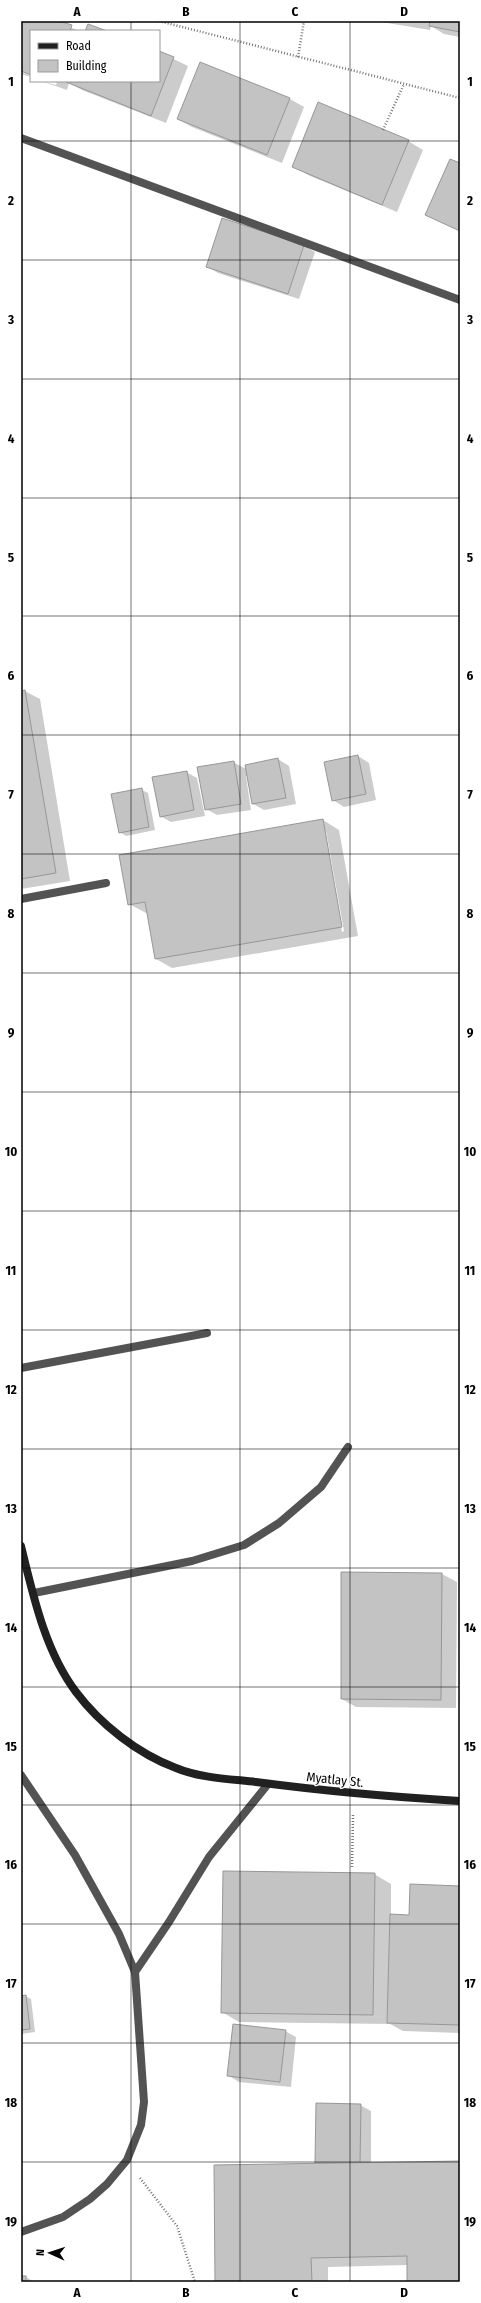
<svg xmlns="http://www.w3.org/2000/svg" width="481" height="2303" font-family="'Fira Sans Condensed',sans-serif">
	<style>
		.shadow { fill: #0003; fill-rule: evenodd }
		.building { fill: #c3c3c3; stroke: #979797 }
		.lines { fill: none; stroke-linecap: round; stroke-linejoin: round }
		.path { stroke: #757575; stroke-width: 2.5; stroke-dasharray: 1 2; stroke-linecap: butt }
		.lane { stroke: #535353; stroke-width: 8 }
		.street { stroke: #535353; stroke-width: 8 }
		.secondary { stroke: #202020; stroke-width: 8 }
		.grid { fill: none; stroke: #000; stroke-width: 1; stroke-opacity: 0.55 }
		.labels { text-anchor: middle; stroke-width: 3; stroke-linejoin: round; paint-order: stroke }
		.street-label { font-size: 13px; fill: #000; stroke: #fff }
		.neatline { fill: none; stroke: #000; stroke-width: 1.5 }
		.grid-label { font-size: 13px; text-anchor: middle; font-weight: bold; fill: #000 }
	</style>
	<rect width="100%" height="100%" fill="#fff"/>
	<!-- shadow -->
	<g class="shadow">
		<polygon points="21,21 56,21 79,31 31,31 31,74 21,70"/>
		<polygon points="375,21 460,21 460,37 444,34 431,26 430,30"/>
		<polygon points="159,52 188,66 166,123 82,90 69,83 67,90 41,81 56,85 57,83 51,81 159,81"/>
		<polygon points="21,72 31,76 31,77 21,74"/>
		<polygon points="290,99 304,107 282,163 192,127 178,119"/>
		<polygon points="408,141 423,150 397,212 308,175 293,166"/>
		<polygon points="304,246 315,252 299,299 218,273 207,266"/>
		<polygon points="25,691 40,699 70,881 21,889 21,692"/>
		<polygon points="358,756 369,763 376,800 344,807 333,800"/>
		<polygon points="278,759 289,766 296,804 264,810 253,804 248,776 246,776 251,810 217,815 206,809 233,762 246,769"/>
		<polygon points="186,772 197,778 205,816 171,822 160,816"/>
		<polygon points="142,790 148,793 155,830 126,836 120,832"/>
		<path d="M323,820L339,830L358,936L172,968L156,959L148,914L129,904ZM324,831H326L344,931L342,932Z"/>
		<polygon points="342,1573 442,1574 457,1582 456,1708 356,1707 342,1699"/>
		<polygon points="374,1874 391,1884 391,1915 410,1916 460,1887 460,2033 403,2031 390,2024 239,2022 222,2012"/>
		<polygon points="25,1996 31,1999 35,2032 21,2034 21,1997"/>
		<polygon points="285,2031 296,2037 291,2087 239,2082 228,2075"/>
		<polygon points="360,2105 371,2111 371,2163 460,2162 460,2282 408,2282 408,2265 328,2267 328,2282 216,2282 320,2164 316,2162"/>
		<polygon points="21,2277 26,2277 34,2282 21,2282"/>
	</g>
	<!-- building -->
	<g class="building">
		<polygon points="21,21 59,21 72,25 70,31 31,31 31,75 21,71"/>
		<polygon points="430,21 460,21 460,32 429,26"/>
		<polygon points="88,24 107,31 85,31"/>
		<polygon points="159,51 174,57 151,116 66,82 159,81"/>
		<polygon points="200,62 290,98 267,155 177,119"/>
		<polygon points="318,102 409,140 382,205 292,167"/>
		<polygon points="450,159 460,163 460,231 425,215"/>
		<polygon points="222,218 304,245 288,294 206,267"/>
		<polygon points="25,690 56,873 21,879 21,691"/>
		<polygon points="358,755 366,794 332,801 324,762"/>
		<polygon points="278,758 286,798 252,804 245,765"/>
		<polygon points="234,761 241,804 205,810 197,767"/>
		<polygon points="187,771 194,810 160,817 152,777"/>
		<polygon points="142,788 149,827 119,833 111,794"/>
		<polygon points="323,819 342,927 155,959 145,902 128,905 119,855"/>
		<polygon points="341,1572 442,1573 441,1700 341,1699"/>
		<polygon points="223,1871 375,1873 373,2015 221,2013"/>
		<polygon points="410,1884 460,1886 460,2025 387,2023 390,1914 409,1915"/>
		<polygon points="26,1995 30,2029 21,2030 21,1996"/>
		<polygon points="233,2024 286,2030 280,2082 227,2076"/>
		<polygon points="316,2103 361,2104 360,2163 315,2163"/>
		<polygon points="460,2161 460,2282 407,2282 407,2256 311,2258 312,2282 215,2282 214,2165"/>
		<rect x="21" y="2276" width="5" height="6"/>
	</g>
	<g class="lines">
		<!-- path -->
		<g class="path">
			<polyline points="159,21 460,98"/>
			<polyline points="298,57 304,21"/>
			<polyline points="383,130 404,84"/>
			<polyline points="352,1867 353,1815"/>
			<polyline points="140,2178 177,2226 195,2282"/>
		</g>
		<!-- lane -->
		<g class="lane">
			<polyline points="21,138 460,300"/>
			<polyline points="21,899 106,883"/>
			<polyline points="21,1368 207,1333"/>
			<polyline points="34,1593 192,1561 244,1545 279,1523 321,1487 348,1447"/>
		</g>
		<!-- street -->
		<g class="street">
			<polyline points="21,1775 75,1855 119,1934 135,1972 144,2102 141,2125 127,2160 107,2184 90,2199 63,2217 21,2232"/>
			<polyline points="135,1972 169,1922 209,1857 268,1784"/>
		</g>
		<!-- secondary -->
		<path class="secondary" d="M21,1546C33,1595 45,1651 76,1692C100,1724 138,1754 176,1768C200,1778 230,1779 256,1782C324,1791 392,1797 460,1801"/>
	</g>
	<!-- grid -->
	<path class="grid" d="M131,21V31M240,21V2282M350,21V2282M131,81V2282M21,141H460M21,260H460M21,379H460M21,498H460M21,616H460M21,735H460M21,854H460M21,973H460M21,1092H460M21,1211H460M21,1330H460M21,1449H460M21,1568H460M21,1687H460M21,1805H460M21,1924H460M21,2043H460M21,2162H460"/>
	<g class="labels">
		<!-- street labels -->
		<g class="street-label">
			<text transform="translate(335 1779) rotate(6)" y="5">Myatlay St.</text>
		</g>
	</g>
	<!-- border -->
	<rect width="481" height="2303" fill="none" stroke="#ffffff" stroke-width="44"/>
	<!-- legend -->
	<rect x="30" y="30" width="130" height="52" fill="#ffffff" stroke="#999999"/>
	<rect x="38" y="43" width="20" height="6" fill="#202020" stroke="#999999"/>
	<text x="66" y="50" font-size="12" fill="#000000">Road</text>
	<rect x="38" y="60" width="20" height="12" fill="#c3c3c3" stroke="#999999"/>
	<text x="66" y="70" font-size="12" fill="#000000">Building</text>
	<!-- north arrow -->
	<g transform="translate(50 2253) rotate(273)" stroke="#ffffff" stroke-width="3" paint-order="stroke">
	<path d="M0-3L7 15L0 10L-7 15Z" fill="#000000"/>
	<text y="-6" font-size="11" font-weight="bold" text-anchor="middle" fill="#000000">N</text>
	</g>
	<rect x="22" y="22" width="437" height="2259" class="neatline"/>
	<g class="grid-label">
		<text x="77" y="16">A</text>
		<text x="186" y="16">B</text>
		<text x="295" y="16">C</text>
		<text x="404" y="16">D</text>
		<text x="11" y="86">1</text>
		<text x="470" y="86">1</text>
		<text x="11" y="205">2</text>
		<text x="470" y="205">2</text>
		<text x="11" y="324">3</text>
		<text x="470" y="324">3</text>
		<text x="11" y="443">4</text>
		<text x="470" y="443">4</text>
		<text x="11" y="562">5</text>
		<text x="470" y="562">5</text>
		<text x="11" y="680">6</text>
		<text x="470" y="680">6</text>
		<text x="11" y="799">7</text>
		<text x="470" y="799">7</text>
		<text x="11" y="918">8</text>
		<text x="470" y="918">8</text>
		<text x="11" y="1037">9</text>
		<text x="470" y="1037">9</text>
		<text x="11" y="1156">10</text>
		<text x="470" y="1156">10</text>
		<text x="11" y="1275">11</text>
		<text x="470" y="1275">11</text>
		<text x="11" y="1394">12</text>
		<text x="470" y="1394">12</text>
		<text x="11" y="1513">13</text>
		<text x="470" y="1513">13</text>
		<text x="11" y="1632">14</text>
		<text x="470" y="1632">14</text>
		<text x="11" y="1751">15</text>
		<text x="470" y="1751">15</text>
		<text x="11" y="1869">16</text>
		<text x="470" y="1869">16</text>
		<text x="11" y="1988">17</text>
		<text x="470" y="1988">17</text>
		<text x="11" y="2107">18</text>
		<text x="470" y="2107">18</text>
		<text x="11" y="2226">19</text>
		<text x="470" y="2226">19</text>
		<text x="77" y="2297">A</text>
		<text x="186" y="2297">B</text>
		<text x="295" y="2297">C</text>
		<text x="404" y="2297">D</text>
	</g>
</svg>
